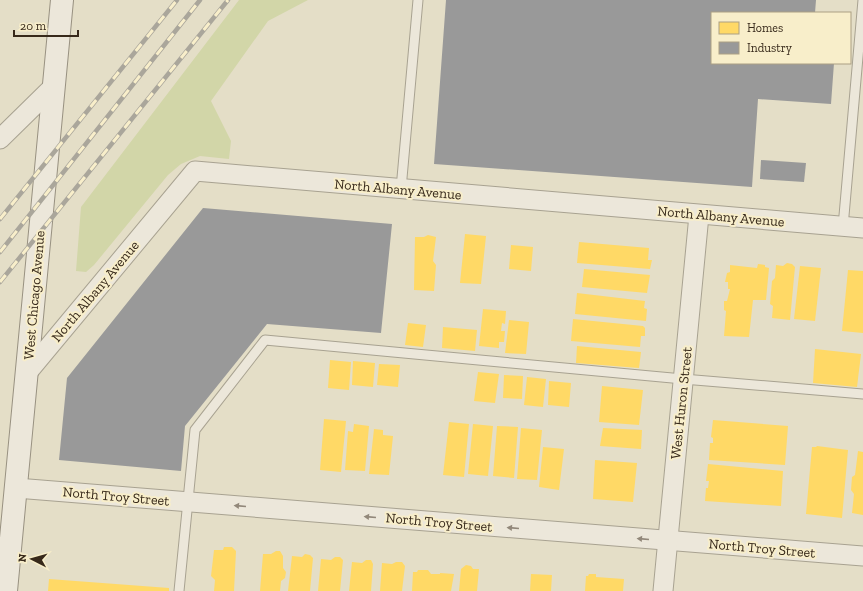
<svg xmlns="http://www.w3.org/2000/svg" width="863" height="591" font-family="'Zilla Slab',serif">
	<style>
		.green { fill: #d2d6a8 }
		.homes { fill: #ffd966 }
		.industry { fill: #999 }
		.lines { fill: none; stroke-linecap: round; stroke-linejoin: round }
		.service-casing { stroke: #a8a291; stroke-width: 11 }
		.minor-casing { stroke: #a8a291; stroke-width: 21 }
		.secondary-casing { stroke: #989181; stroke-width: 24 }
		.service { stroke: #ece7da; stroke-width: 9 }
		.minor { stroke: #ece7da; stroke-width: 19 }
		.secondary { stroke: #ece7da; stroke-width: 22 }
		.rail-casing { stroke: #aaa69b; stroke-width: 4.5 }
		.rail { stroke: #f8eeca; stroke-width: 3; stroke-dasharray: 9; stroke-linecap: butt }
		.oneway { fill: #92887a }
		.labels { text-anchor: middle; stroke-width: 4; stroke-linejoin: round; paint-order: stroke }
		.street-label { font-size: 14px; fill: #37291a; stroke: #f8eeca }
	</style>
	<rect width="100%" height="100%" fill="#e4dec7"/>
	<!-- green -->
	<polygon class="green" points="239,0 308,0 268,21 211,101 231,141 229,159 200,156 181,164 168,175 94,265 86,272 76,271 81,207"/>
	<!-- homes -->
	<g class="homes">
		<polygon points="465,234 486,236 481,284 460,283"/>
		<polygon points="428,235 436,237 433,261 436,265 434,291 414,290 415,237 424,237"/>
		<polygon points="579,242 649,248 648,260 652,260 650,269 577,263"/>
		<polygon points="511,245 533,247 531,271 509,269"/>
		<polygon points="787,263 792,264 795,267 790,320 772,318 773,306 770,304 772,281 775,278 776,265 783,266"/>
		<polygon points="758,264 765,265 765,267 769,268 766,300 753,300 749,337 724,336 726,311 724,310 724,301 727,301 730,289 728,289 728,282 725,282 727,273 730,272 730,265 757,268"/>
		<polygon points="800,266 821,268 815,321 794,319"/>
		<polygon points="584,269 650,275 647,293 582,287"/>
		<polygon points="848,270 863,271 863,333 842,331"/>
		<polygon points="577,293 645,301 644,308 647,309 646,321 575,314"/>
		<polygon points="483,309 506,311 505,324 502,323 501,331 505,331 504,342 499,342 499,348 479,346"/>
		<polygon points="573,319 643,326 645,328 645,336 641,336 640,347 571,341"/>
		<polygon points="509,320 529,322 526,354 505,353"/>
		<polygon points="408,323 426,325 423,347 405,345"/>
		<polygon points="443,327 477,330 475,351 442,348"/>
		<polygon points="577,346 641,352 639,368 576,363"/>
		<polygon points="815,349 861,354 857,387 813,383"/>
		<polygon points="330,360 351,362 349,390 328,388"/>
		<polygon points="353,361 375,363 373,387 352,385"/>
		<polygon points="379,364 400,365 398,387 377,385"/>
		<polygon points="478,372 499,374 495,403 474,401"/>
		<polygon points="504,375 523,376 522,399 503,398"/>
		<polygon points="527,377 546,379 543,407 524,405"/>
		<polygon points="549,381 571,383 569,407 548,405"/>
		<polygon points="602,386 643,390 639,425 599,422"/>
		<polygon points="324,419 346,421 341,472 320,470"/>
		<polygon points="713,420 788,426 785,465 709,460 710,443 713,443 713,438 711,437"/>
		<polygon points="449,422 469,424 464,477 443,475"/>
		<polygon points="354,424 369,426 365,471 345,470 348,431 353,432"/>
		<polygon points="473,424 493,426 488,476 468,474"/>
		<polygon points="497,426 518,427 514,478 493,476"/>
		<polygon points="521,428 542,430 537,480 517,479"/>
		<polygon points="603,428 642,430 641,449 600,446"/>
		<polygon points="374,429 383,430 383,435 393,436 389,475 369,474"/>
		<polygon points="817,446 848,450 842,518 806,514 812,447 816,447"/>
		<polygon points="543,447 564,449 559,490 539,487"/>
		<polygon points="858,451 863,452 863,515 852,513 854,494 851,490 852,477 855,475"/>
		<polygon points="595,460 637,463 633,502 593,499"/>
		<polygon points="708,464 783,471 781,506 705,501 706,488 708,488 709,481 706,481"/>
		<polygon points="224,547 232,547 236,551 234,591 214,591 215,580 211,576 214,550 223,550"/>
		<polygon points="276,551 280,551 283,556 283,568 286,572 285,578 281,581 280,591 260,591 263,554 271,554"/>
		<polygon points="305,554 310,555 313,558 310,591 288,591 292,556 302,557"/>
		<polygon points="335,557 340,557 343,560 340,591 318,591 321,559 331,560"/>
		<polygon points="366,560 371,560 373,564 371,591 349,591 352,562 362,563"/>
		<polygon points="396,562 402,562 405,566 402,591 380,591 382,563 392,564"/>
		<polygon points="466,565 471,566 473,569 479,569 477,591 459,591 461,569"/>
		<polygon points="418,570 428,570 431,574 440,574 440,573 454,574 451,591 412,591 413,572 417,572"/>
		<polygon points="531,574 552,575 551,591 530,591"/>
		<polygon points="589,574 596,574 596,577 624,579 623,591 585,591 586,576 588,576"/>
		<polygon points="49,579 169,588 169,591 48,591"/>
	</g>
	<!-- industry -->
	<g class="industry">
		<polygon points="446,0 816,0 815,13 712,13 712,63 834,63 831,104 758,99 752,187 434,164"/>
		<polygon points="761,160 806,163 804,182 760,179"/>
		<polygon points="203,208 392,224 381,333 267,324 185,426 181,471 59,460 67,378"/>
	</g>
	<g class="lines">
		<defs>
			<g id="service">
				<polyline points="401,189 418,0"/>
				<polyline points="843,227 863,0"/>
				<polyline points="179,591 195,430 265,340 683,379 863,394"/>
			</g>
			<g id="minor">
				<polyline points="0,139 54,86"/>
				<polyline points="27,373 195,171 863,228"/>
				<polyline points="16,488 863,556"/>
				<polyline points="663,591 699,215"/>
			</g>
			<polyline id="secondary" points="6,591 62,0"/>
		</defs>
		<!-- service casing -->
		<use href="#service" class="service-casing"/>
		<!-- minor casing -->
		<use href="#minor" class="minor-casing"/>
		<!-- secondary casing -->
		<use href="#secondary" class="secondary-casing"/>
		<!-- service -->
		<use href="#service" class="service"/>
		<!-- minor -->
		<use href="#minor" class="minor"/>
		<!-- secondary -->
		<use href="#secondary" class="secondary"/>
		<defs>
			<g id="rail">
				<polyline points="0,219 177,0"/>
				<polyline points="0,252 200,0"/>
				<polyline points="0,282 228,0"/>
			</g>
		</defs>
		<!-- rail casing -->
		<use href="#rail" class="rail-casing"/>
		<!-- rail -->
		<use href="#rail" class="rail"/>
	</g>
	<!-- one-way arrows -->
	<defs><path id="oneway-solid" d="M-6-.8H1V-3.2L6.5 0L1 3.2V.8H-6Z"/></defs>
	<g class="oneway">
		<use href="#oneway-solid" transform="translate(240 506) rotate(-175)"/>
		<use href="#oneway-solid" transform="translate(370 517) rotate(-175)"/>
		<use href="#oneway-solid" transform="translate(513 528) rotate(-175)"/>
		<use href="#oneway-solid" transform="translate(643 539) rotate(-175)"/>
	</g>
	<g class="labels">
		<!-- street labels -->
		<g class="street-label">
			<text transform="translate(398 189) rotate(5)" y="5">North Albany Avenue</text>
			<text transform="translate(721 216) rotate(5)" y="5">North Albany Avenue</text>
			<text transform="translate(95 291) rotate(-50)" y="5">North Albany Avenue</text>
			<text transform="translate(34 295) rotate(-85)" y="5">West Chicago Avenue</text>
			<text transform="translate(681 403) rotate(-84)" y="5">West Huron Street</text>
			<text transform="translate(116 496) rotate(5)" y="5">North Troy Street</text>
			<text transform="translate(439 522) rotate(5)" y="5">North Troy Street</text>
			<text transform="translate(762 548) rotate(5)" y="5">North Troy Street</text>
		</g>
	</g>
	<!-- legend -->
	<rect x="711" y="12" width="140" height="52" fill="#f8eeca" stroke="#ab9f84"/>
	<rect x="719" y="22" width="20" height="12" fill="#ffd966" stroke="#ab9f84"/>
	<text x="747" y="32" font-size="12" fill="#37291a">Homes</text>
	<rect x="719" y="42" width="20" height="12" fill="#999999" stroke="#ab9f84"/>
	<text x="747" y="52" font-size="12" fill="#37291a">Industry</text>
	<!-- north arrow -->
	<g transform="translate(32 559) rotate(276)" stroke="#f8eeca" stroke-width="3" paint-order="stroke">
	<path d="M0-3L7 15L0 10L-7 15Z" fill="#37291a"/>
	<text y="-6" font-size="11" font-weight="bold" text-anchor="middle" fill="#37291a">N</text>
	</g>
	<!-- scale -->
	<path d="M14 30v6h64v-6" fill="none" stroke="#37291a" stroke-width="2"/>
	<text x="20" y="30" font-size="12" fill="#37291a" stroke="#f8eeca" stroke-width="3" paint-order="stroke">20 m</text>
</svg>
